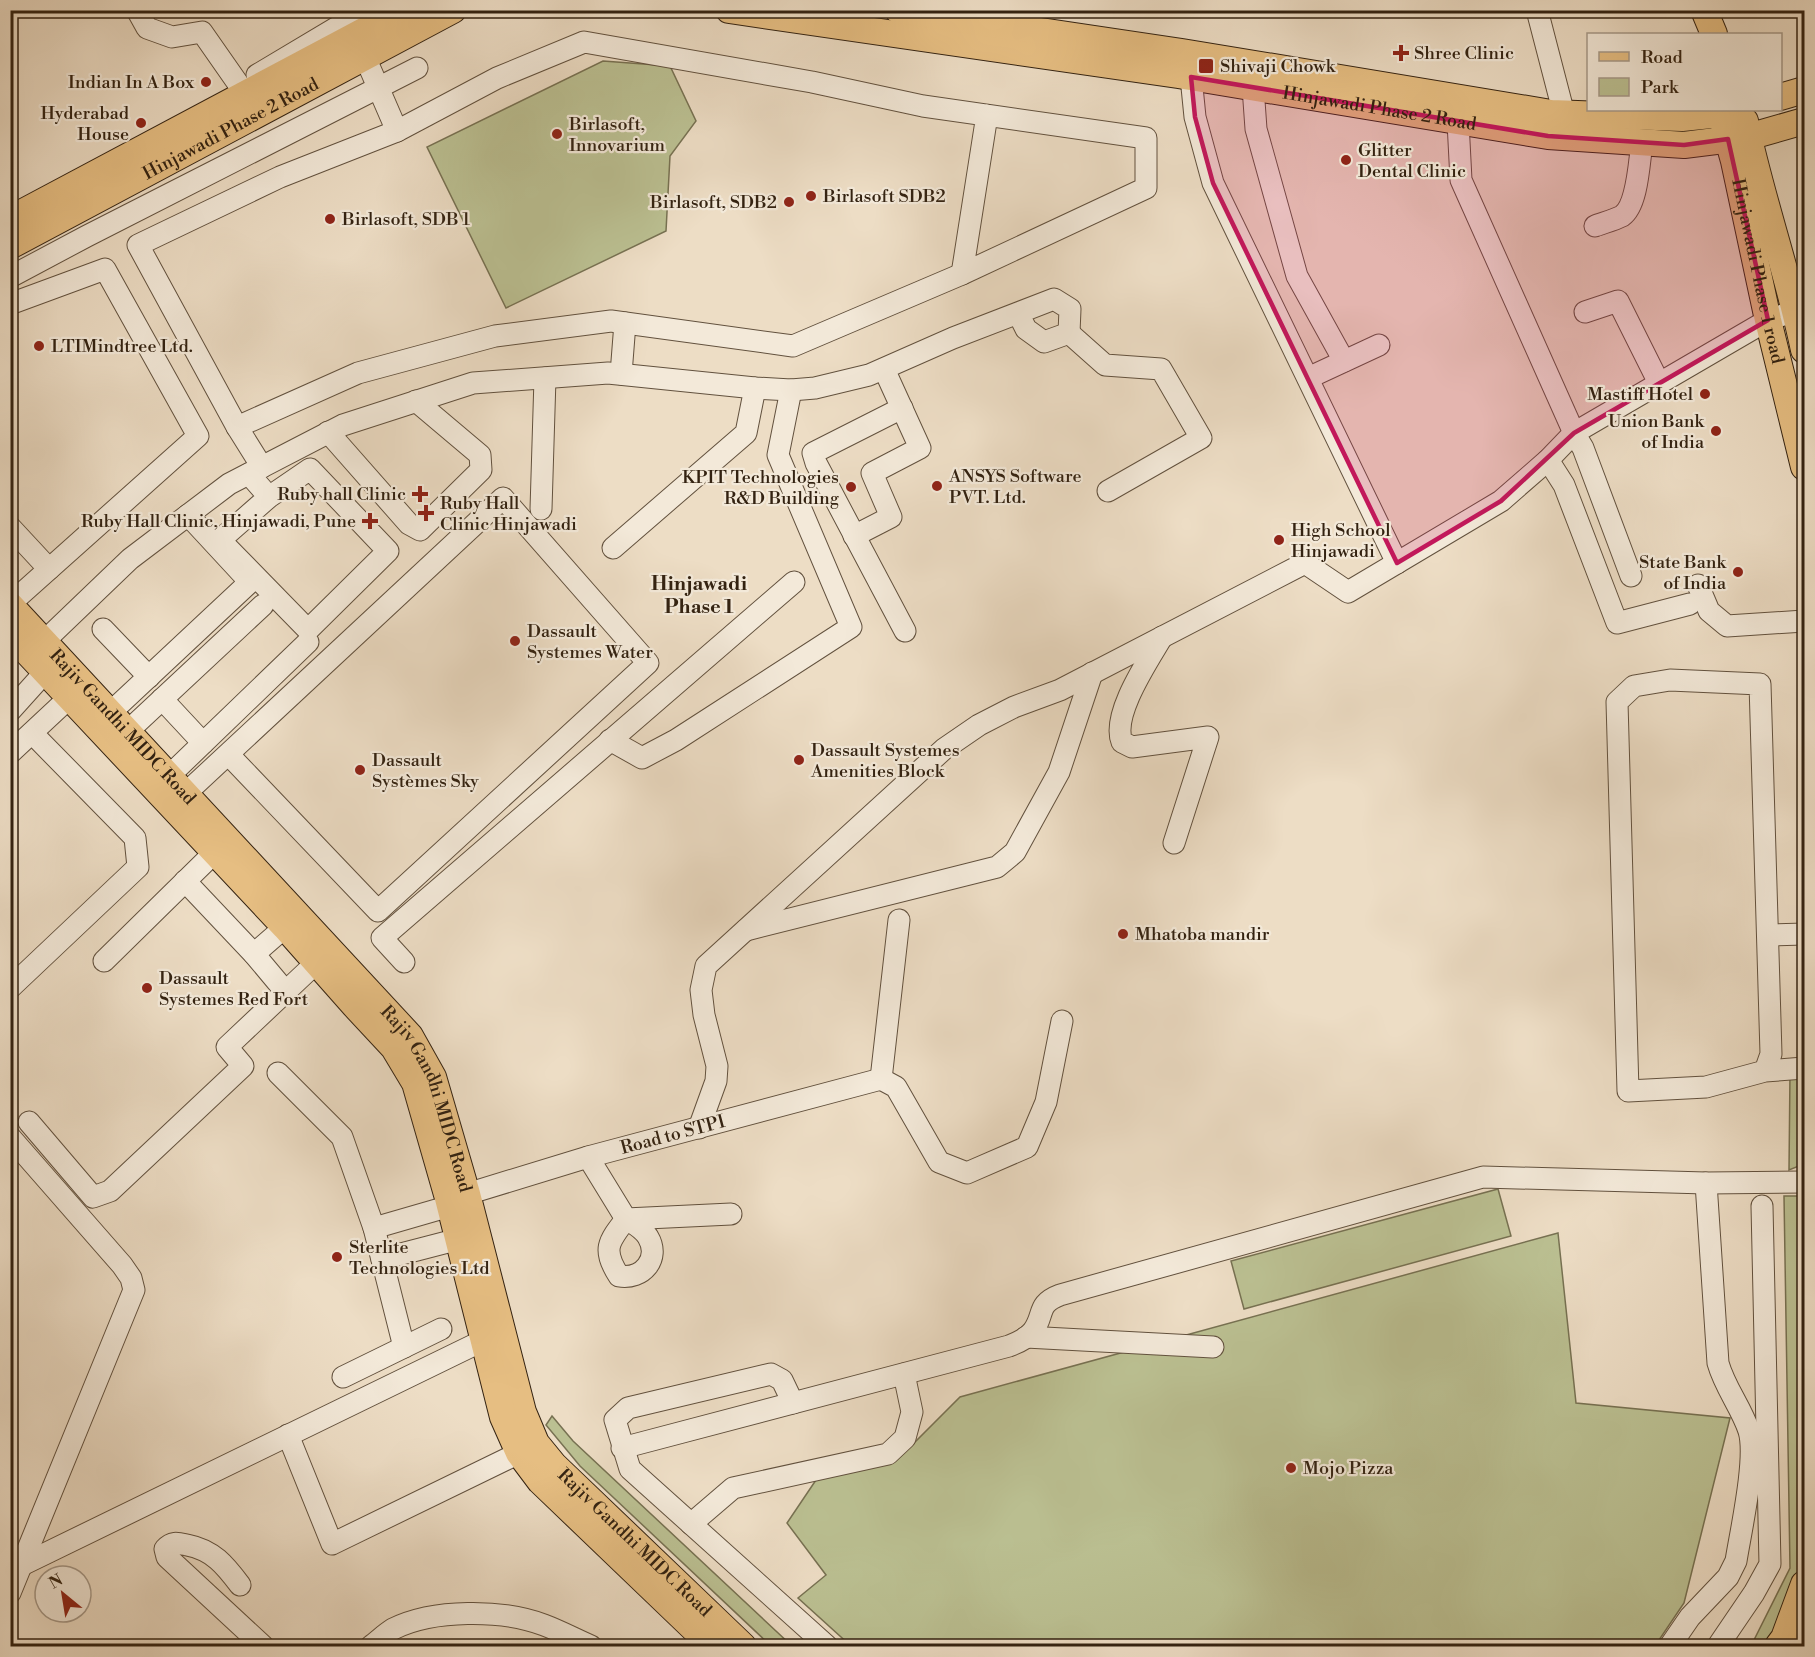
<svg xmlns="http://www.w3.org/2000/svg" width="1815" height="1657" font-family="'Libre Bodoni',serif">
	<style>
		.green { fill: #bbc092; stroke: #777152; stroke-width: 1.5 }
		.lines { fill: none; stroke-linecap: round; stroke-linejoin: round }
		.minor-casing { stroke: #62513e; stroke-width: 23 }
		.major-casing { stroke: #321; stroke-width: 28 }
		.minor { stroke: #f3e9d9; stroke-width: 21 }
		.major { stroke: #e6be82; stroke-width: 26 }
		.marked { fill: #c2185b; fill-opacity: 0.2; stroke: #c2185b; stroke-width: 4.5; stroke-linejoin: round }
		.poi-dot { fill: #8f2418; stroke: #f3e9d9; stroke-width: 2 }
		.labels { text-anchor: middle; stroke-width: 4.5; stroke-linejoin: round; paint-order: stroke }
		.poi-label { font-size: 18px; fill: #321; stroke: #f3e9d9; text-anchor: start }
		.street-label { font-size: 18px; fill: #321; stroke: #f3e9d9 }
		.neighbourhood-label { font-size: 20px; font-weight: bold; fill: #321; stroke: #f3e9d9 }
	</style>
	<rect width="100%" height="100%" fill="#edddc5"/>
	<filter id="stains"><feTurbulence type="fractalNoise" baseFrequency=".00333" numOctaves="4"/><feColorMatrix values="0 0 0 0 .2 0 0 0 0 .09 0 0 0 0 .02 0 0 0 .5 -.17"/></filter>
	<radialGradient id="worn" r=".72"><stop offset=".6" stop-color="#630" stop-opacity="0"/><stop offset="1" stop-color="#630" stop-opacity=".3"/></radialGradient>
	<!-- green -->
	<g class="green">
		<polygon points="603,61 670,66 696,121 670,156 666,231 506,308 427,147"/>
		<polygon points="1804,1072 1804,1164 1789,1170 1790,1073"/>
		<polygon points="1498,1189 1511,1236 1244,1309 1231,1261"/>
		<polygon points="1784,1196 1804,1196 1804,1415 1802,1564 1783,1622 1769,1646 1751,1646 1790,1568"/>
		<polygon points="1558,1233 1576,1403 1730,1418 1684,1603 1655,1646 851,1646 798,1598 826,1575 787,1523 816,1480 901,1456 960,1397"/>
		<polygon points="552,1416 573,1441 792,1646 771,1646 580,1466 546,1425"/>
	</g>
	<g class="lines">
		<defs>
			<g id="minor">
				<polyline points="137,10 147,28 172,37 202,32 239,85"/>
				<polyline points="1537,10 1564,114"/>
				<polyline points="257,75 366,10"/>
				<polyline points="1191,77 1195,117 1213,183 1397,563"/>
				<polyline points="1253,87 1256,129 1297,276 1344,361"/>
				<polyline points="1458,122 1461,180 1574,433 1583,448 1631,576"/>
				<polyline points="397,131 497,78 584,42 812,82 923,106 1146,138 1146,188 962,274 987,115"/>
				<path d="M1595,226C1603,223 1614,220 1622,216C1638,205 1639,161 1642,143"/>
				<polyline points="10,277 87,236 417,68"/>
				<polyline points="10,304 105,269 198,436 10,604"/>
				<polyline points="1585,312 1618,301 1659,383"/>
				<polyline points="1069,333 1105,365 1161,369 1201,438 1108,491"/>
				<polyline points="621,374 625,323"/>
				<polyline points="1308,378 1379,345"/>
				<polyline points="902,408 813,453 816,463 905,631"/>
				<polyline points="237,427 358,373 495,336 611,321 793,346 962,274"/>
				<polyline points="328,432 409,524 420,530 481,470 480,455 416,401"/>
				<polyline points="1548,460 1564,485 1617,623 1690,604"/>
				<polyline points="262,467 237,427 138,245 280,177 397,131 365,57"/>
				<polyline points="249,474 269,497 310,469 388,551 308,630 220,540 269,497"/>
				<polyline points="541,509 545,378"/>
				<polyline points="10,527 49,569"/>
				<polyline points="854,536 891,517 872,473 920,448 884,369"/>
				<polyline points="613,548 746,433 755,388"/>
				<polyline points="1698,585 1709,611 1727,626 1804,621"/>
				<polyline points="103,629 149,677"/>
				<path d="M1162,637C1148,661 1111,715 1122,742L1132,747L1208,737L1174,843"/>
				<polyline points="33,652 130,559 229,484 343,425 473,383 608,373 755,388 791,390 815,388 869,375 953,338 1054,299 1070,309 1069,333 1044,342 1026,329 1018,313"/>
				<polyline points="162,699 203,743"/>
				<polyline points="10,711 46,671"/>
				<polyline points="111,712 250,582 188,515"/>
				<polyline points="128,731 263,605"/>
				<polyline points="610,740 642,758 676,740 851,627 778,455 791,390"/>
				<polyline points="10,753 70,697"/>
				<polyline points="170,775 308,642"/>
				<polyline points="186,793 503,498 648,663 378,911 228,754"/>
				<polyline points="185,881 254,954 285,991"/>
				<polyline points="746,930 997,867 1015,852 1059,772 1092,673"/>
				<polyline points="1768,935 1804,934"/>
				<polyline points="254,954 285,927"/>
				<polyline points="104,961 215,852"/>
				<polyline points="404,962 382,938 794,582"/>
				<polyline points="10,988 138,867 135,838 32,733"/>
				<polyline points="1765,1071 1771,1054 1760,684 1670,680 1634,686 1617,702 1628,1091 1706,1087 1765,1071 1804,1068"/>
				<polyline points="278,1073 342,1137 374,1228 404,1347"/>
				<polyline points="881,1079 896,1087 939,1162 967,1173 1027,1147 1046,1102 1062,1021"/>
				<polyline points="881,1079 899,920"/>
				<polyline points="29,1122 93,1197 110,1191 243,1066 227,1047 316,963"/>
				<polyline points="699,1128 716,1081 717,1066 704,1015 701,990 706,966 944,749 979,725 1014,707 1060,690 1305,563 1348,592 1501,501 1548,460 1574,433 1768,320 1804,308"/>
				<polyline points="10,1137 122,1265 131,1278 134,1290 10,1593"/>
				<polyline points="588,1157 626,1219 731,1214"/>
				<path id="s1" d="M467,1194L588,1157L881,1079"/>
				<path d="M626,1219C634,1224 643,1228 648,1237C661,1259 642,1280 619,1276C602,1250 608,1242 626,1219Z"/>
				<polyline points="374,1228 450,1206"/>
				<polyline points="382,1259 459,1239"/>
				<polyline points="1026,1337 1213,1347"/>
				<polyline points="343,1377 441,1329"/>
				<polyline points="793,1403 782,1380 771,1374 628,1408 615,1420 630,1469 827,1646"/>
				<polyline points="288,1435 332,1544 519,1453"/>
				<path d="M622,1448L1009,1346C1017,1343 1027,1339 1033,1331C1045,1315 1036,1304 1060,1295L1483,1177L1706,1183L1804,1182"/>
				<polyline points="691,1524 733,1488 888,1454 905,1438 912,1412 904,1374"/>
				<polyline points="22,1565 484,1340"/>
				<path d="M240,1585C225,1565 213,1550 187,1545C178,1543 172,1541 165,1549L167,1557L263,1646"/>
				<path d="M371,1646C378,1641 385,1634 393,1629C433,1609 502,1609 544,1625C560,1631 575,1639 591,1646"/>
				<path d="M1670,1646L1690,1617L1728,1577L1736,1561C1741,1530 1757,1458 1749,1431C1741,1407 1725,1388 1718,1363L1706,1183"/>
				<polyline points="1718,1646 1754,1593 1770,1564 1762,1206"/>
			</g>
			<g id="major">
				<path id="s2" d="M729,10L1178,75L1548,136L1684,145L1748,137L1804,121"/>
				<polyline points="898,10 1182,52 1551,113 1682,118 1711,115 1739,110"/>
				<polyline points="1704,10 1714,34"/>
				<polyline points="1780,97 1804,90"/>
				<path d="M1745,121C1761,198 1788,272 1804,350"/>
				<path id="s3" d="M1724,125L1734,161L1768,320L1804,467"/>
				<polyline points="10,219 403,10"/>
				<path id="s4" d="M10,246L453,10"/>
				<path id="s5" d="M10,605L410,1036L433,1077L467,1194L523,1412L536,1443L554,1465L743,1646"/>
				<polyline points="10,634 285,927 354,1005 394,1048 415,1083 448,1198 503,1417 519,1453 540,1481 712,1646"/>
				<polyline points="1778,1646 1784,1638 1804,1584"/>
				<polyline points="1803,1646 1804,1643"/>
			</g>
		</defs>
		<!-- minor casing -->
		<use href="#minor" class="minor-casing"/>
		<!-- major casing -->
		<use href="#major" class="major-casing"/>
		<!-- minor -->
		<use href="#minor" class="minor"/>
		<!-- major -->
		<use href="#major" class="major"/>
	</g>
	<!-- marked area -->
	<path class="marked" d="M1191,77L1548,136L1684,145L1728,139L1768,320L1574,433L1501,501L1397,563L1213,183L1195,117Z"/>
	<!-- markers -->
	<g class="poi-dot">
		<path d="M1398 44h6v6h6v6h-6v6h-6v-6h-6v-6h6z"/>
		<rect x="1198" y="58" width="16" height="16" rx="3"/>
		<circle cx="206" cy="82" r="6"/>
		<circle cx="141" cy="123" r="6"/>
		<circle cx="557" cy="134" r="6"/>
		<circle cx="1346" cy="160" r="6"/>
		<circle cx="811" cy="196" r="6"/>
		<circle cx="789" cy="202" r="6"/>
		<circle cx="330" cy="219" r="6"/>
		<circle cx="39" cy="346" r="6"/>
		<circle cx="1705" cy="394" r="6"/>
		<circle cx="1716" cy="431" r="6"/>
		<circle cx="937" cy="486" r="6"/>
		<circle cx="851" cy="487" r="6"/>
		<path d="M417 485h6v6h6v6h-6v6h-6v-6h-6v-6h6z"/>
		<path d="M423 504h6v6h6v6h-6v6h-6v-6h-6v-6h6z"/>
		<path d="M367 512h6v6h6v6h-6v6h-6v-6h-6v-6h6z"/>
		<circle cx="1279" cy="540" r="6"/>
		<circle cx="1738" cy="572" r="6"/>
		<circle cx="515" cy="641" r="6"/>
		<circle cx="799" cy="760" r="6"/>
		<circle cx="360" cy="770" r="6"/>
		<circle cx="1123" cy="934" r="6"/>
		<circle cx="147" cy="988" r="6"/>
		<circle cx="337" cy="1257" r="6"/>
		<circle cx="1291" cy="1468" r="6"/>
	</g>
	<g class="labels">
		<!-- poi labels -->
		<g class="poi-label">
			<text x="1414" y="59">Shree Clinic</text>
			<text x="1220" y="72">Shivaji Chowk</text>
			<text x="194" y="88" text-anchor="end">Indian In A Box</text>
			<text x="129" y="119" text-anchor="end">Hyderabad<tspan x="129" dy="21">House</tspan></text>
			<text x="569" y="130">Birlasoft,<tspan x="569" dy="21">Innovarium</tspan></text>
			<text x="1358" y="156">Glitter<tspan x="1358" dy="21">Dental Clinic</tspan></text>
			<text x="823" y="202">Birlasoft SDB2</text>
			<text x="777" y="208" text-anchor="end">Birlasoft, SDB2</text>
			<text x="342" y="225">Birlasoft, SDB 1</text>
			<text x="51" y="352">LTIMindtree Ltd.</text>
			<text x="1693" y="400" text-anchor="end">Mastiff Hotel</text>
			<text x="1704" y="427" text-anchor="end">Union Bank<tspan x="1704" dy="21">of India</tspan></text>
			<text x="949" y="482">ANSYS Software<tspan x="949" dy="21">PVT. Ltd.</tspan></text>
			<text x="839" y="483" text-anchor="end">KPIT Technologies<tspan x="839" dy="21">R&amp;D Building</tspan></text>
			<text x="406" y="500" text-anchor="end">Ruby hall Clinic</text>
			<text x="440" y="509">Ruby Hall<tspan x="440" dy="21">Clinic Hinjawadi</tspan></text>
			<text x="356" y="527" text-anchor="end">Ruby Hall Clinic, Hinjawadi, Pune</text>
			<text x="1291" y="536">High School<tspan x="1291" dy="21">Hinjawadi</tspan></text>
			<text x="1726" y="568" text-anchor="end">State Bank<tspan x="1726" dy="21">of India</tspan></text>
			<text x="527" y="637">Dassault<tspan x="527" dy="21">Systemes Water</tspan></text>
			<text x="811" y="756">Dassault Systemes<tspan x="811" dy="21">Amenities Block</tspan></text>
			<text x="372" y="766">Dassault<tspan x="372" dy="21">Systèmes Sky</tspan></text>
			<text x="1135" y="940">Mhatoba mandir</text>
			<text x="159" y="984">Dassault<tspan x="159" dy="21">Systemes Red Fort</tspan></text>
			<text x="349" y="1253">Sterlite<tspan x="349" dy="21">Technologies Ltd</tspan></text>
			<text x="1303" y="1474">Mojo Pizza</text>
		</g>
		<!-- street labels -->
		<g class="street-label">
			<text dy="6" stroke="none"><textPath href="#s2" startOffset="658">Hinjawadi Phase 2 Road</textPath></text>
			<text dy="6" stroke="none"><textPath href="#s4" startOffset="250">Hinjawadi Phase 2 Road</textPath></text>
			<text dy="6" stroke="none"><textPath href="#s3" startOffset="150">Hinjawadi Phase 1 road</textPath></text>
			<text dy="6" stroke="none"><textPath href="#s5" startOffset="166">Rajiv Gandhi MIDC Road</textPath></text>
			<text dy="6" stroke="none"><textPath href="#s5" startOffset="652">Rajiv Gandhi MIDC Road</textPath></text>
			<text dy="6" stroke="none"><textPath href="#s1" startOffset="214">Road to STPI</textPath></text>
			<text dy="6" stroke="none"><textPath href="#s5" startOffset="1156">Rajiv Gandhi MIDC Road</textPath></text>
		</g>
		<!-- neighbourhood labels -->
		<g class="neighbourhood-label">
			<text x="699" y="590">Hinjawadi<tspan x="699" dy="23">Phase 1</tspan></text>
		</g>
	</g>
	<!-- margin -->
	<rect width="1815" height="1657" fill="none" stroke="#edddc5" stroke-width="36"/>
	<rect x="12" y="12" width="1791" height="1633" fill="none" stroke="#321" stroke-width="3"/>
	<rect x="18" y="18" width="1779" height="1621" fill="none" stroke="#321" stroke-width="1.5"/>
	<!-- legend -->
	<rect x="1587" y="33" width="195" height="78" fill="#f3e9d9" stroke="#a69989" stroke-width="1.5"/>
	<rect x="1599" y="52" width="30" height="9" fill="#e6be82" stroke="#a69989" stroke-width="1.5"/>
	<text x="1641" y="63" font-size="18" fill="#332211">Road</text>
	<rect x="1599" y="78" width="30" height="18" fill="#bbc092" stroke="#a69989" stroke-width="1.5"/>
	<text x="1641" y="93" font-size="18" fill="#332211">Park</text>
	<!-- north arrow -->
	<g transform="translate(63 1594) rotate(330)"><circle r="28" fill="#f3e9d9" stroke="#a69989" stroke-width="1.5"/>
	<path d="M0-4.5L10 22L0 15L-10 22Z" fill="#8f2418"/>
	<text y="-9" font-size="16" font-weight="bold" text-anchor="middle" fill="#332211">N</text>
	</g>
	<rect width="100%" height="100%" filter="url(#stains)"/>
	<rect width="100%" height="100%" fill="url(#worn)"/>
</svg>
